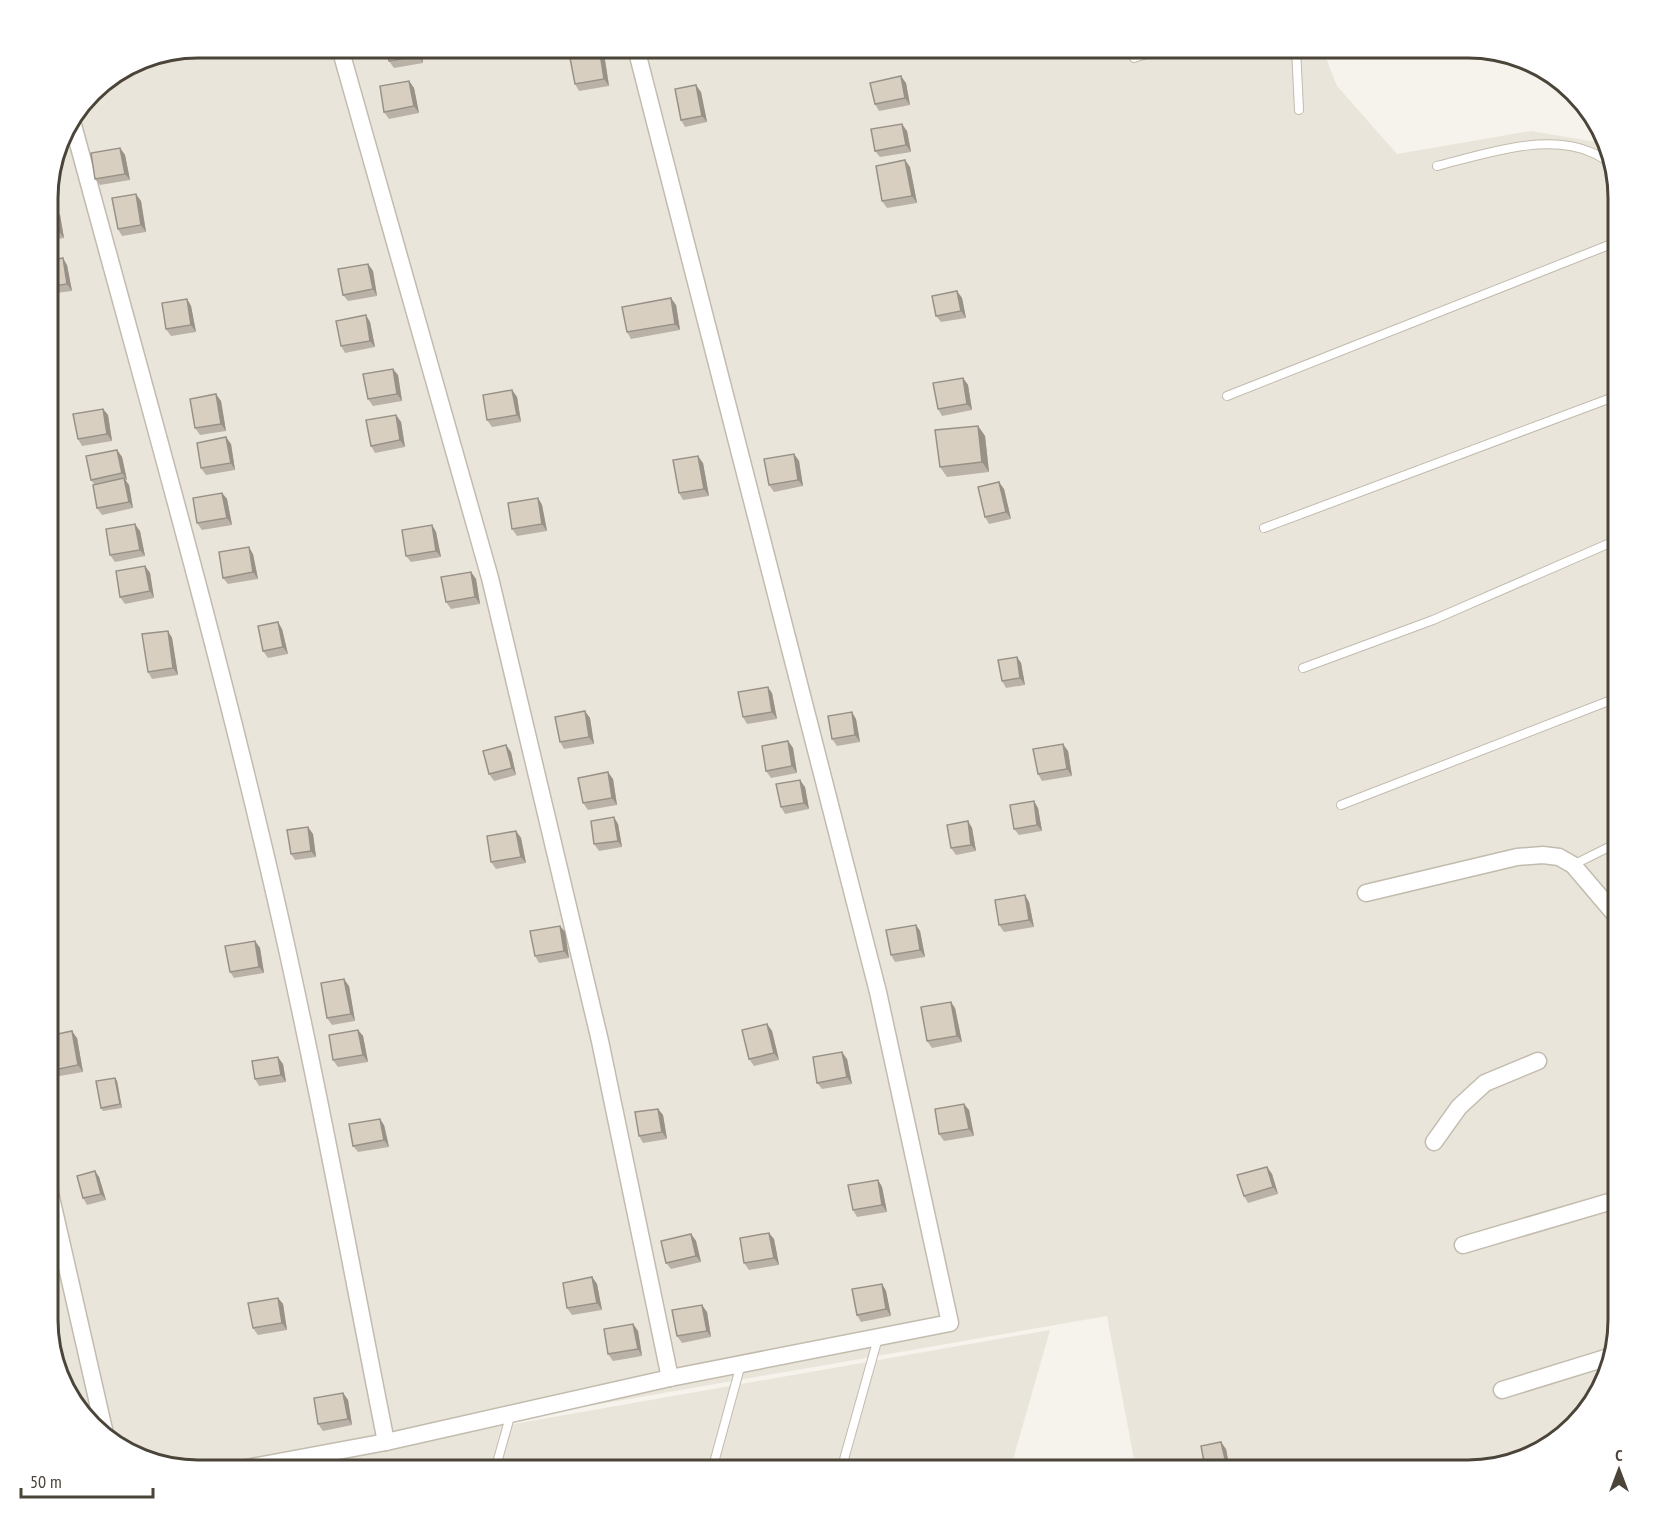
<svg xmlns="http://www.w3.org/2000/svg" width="1667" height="1518" font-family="'PT Sans Narrow',sans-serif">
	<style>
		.residential { fill: #eae5da }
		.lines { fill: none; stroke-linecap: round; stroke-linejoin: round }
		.lane-casing { stroke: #c2bbae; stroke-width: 10 }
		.street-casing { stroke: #c2bbae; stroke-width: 19 }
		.lane { stroke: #fff; stroke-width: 8 }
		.street { stroke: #fff; stroke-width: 16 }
		.wall { fill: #bab2a6 }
		.shaded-wall { fill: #979187 }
		.building { fill: #d8cfc1; stroke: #979187; stroke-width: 1.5 }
		.rim { fill: none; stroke: #4b4439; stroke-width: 3 }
	</style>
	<rect width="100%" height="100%" fill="#f6f3ec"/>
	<!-- residential -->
	<g class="residential">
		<polygon points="199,48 1322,48 1337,86 1397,154 1531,131 1608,144 1619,189 1619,1319 1607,1377 1575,1426 1526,1459 1469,1470 1136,1470 1107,1316 220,1470 199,1470 141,1458 92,1426 60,1377 48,1329 48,188 64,132 99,86 141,59"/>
		<polygon points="1050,1330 1010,1470 251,1470"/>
	</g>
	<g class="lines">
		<defs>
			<g id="lane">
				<polyline points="1296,48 1299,110"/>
				<polyline points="1134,58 1165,48"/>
				<path d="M1437,166C1484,154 1547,132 1593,153C1600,156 1607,161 1613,165"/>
				<polyline points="1227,396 1619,241"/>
				<polyline points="1264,528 1619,395"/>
				<polyline points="1303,668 1433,620 1619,539"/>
				<polyline points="1341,805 1619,697"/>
				<polyline points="1573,865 1619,842"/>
				<polyline points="495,1470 511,1413"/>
				<polyline points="712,1470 741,1364"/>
				<polyline points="841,1470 878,1338"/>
			</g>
			<g id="street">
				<polyline points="340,48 490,578 600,1041 670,1378"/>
				<path d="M72,121C142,380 216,638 276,900C317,1079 350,1261 386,1442"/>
				<polyline points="1366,893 1517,857 1543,855 1559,857 1573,865 1619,919"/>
				<polyline points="1434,1142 1459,1107 1485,1083 1538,1061"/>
				<polyline points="48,1184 105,1434"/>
				<polyline points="1463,1245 1619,1199"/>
				<polyline points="1502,1390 1612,1356"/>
				<polyline points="236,1470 386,1442 670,1378 950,1323 878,992 636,48"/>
			</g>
		</defs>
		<!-- lane casing -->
		<use href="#lane" class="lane-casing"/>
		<!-- street casing -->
		<use href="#street" class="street-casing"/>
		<!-- lane -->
		<use href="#lane" class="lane"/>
		<!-- street -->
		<use href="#street" class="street"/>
	</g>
	<!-- wall -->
	<g class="wall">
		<polygon points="387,48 421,48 423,63 394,68 389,61"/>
		<polygon points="600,53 605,60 609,86 579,91 575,84"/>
		<polygon points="409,81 414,88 419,113 389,119 384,112"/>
		<polygon points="906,83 910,105 879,111 875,104"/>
		<polygon points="701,92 707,122 685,127 681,120"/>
		<polygon points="907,131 911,152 880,157 875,151"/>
		<polygon points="120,148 125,155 130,180 100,185 95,179"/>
		<polygon points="910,167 917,203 887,208 882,201"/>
		<polygon points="141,201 146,232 122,236 118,229"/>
		<polygon points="48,209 60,215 64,238 48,241"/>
		<polygon points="48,261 67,265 72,291 48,294"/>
		<polygon points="368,264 373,271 377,296 348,301 343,295"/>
		<polygon points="957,291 962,298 966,318 941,322 936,316"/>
		<polygon points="187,299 191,306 196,332 171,336 166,329"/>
		<polygon points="676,305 680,330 631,339 627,332"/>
		<polygon points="370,322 375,347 345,353 341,346"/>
		<polygon points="398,375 402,401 373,406 368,399"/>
		<polygon points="963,378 968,385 972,410 942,416 938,409"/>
		<polygon points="512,390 517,397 521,422 492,427 487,420"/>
		<polygon points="221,401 226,431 200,435 195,428"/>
		<polygon points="103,409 108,415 112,441 82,446 78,439"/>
		<polygon points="396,415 401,422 405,447 375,453 371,446"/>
		<polygon points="978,426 985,436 989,472 947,477 940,467"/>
		<polygon points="231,444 235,470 206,475 201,468"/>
		<polygon points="117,450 122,457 127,480 125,480 129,485 133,508 102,515 97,508 94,484 91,480"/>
		<polygon points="794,454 799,461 803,486 774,492 769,485"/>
		<polygon points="703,463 709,496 683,500 679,493"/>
		<polygon points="1004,489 1011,519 989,524 985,517"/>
		<polygon points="222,493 227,499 232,525 202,530 197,523"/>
		<polygon points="538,498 542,505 547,531 517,536 512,529"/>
		<polygon points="432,525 436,532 441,557 411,562 406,556"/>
		<polygon points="140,531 145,556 115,562 110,555"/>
		<polygon points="253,554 258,579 228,584 223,578"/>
		<polygon points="145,566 150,573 154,598 125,604 120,597"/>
		<polygon points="471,572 476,579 480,604 451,609 446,602"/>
		<polygon points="282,629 288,654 268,658 263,651"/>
		<polygon points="168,631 172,638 178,675 152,679 148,672"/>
		<polygon points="1017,657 1021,663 1025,685 1006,688 1002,681"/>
		<polygon points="772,693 777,719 747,724 743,717"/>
		<polygon points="590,718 594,744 564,749 560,742"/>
		<polygon points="856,719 860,742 837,746 832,739"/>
		<polygon points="788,741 793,748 797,773 771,778 766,771"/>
		<polygon points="1068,751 1072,776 1042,781 1038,774"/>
		<polygon points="511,752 516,775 494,781 489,774"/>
		<polygon points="613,779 617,805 588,810 583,803"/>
		<polygon points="805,787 809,809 785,814 781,807"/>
		<polygon points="1038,808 1042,831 1019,835 1014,829"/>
		<polygon points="968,821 972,828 976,851 956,855 951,848"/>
		<polygon points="618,824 622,847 599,851 594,844"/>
		<polygon points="516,831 521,838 526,863 496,869 491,862"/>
		<polygon points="313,834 316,857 295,860 291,854"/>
		<polygon points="1029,902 1034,927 1004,932 999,925"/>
		<polygon points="916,925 920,931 925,957 895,962 891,955"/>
		<polygon points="560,926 565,932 569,958 539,963 535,956"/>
		<polygon points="255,941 260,948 264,973 234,978 230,972"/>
		<polygon points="349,986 355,1021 332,1025 327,1018"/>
		<polygon points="955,1008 962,1042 932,1048 927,1041"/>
		<polygon points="767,1024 772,1031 779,1060 754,1066 749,1059"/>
		<polygon points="358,1030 363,1036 368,1062 338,1067 333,1060"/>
		<polygon points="77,1038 83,1072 54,1077 49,1071"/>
		<polygon points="847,1059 852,1084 822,1089 817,1083"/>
		<polygon points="283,1064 286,1082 259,1086 255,1079"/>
		<polygon points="115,1078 117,1081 122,1108 103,1111 101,1108"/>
		<polygon points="658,1109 663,1115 667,1139 643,1143 639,1136"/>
		<polygon points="969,1110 974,1136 944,1141 939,1134"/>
		<polygon points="384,1125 389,1147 358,1152 353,1146"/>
		<polygon points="1267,1167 1272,1174 1278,1194 1248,1203 1244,1196"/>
		<polygon points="95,1171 99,1177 106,1200 87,1205 83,1198"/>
		<polygon points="878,1180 882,1187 887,1212 857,1217 853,1210"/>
		<polygon points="691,1234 696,1241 701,1262 671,1269 666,1263"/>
		<polygon points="774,1239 779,1265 749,1270 744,1263"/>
		<polygon points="592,1277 597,1284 602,1310 572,1315 567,1308"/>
		<polygon points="882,1284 886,1291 891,1316 861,1322 857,1315"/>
		<polygon points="278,1298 283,1304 287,1330 258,1335 253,1328"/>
		<polygon points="707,1312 711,1337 682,1343 677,1336"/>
		<polygon points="633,1324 638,1331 642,1356 613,1361 608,1354"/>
		<polygon points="343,1393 348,1400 352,1425 323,1431 318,1424"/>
		<polygon points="1226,1449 1230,1470 1207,1470 1205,1467"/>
	</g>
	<!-- shaded-wall -->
	<g class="shaded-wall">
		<polygon points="417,48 421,48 423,63 419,56"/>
		<polygon points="600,53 605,60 609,86 604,79"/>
		<polygon points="901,76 906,83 910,105 905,98"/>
		<polygon points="409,81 414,88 419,113 414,106"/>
		<polygon points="696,85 701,92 707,122 702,116"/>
		<polygon points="902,124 907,131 911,152 906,145"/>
		<polygon points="120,148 125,155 130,180 125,174"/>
		<polygon points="905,160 910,167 917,203 912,196"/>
		<polygon points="50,183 52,195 48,190"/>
		<polygon points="136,194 141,201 146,232 141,225"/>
		<polygon points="55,208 60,215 64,238 59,232"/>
		<polygon points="63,258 67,265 72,291 67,284"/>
		<polygon points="368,264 373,271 377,296 373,289"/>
		<polygon points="957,291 962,298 966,318 961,311"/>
		<polygon points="671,298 676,305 680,330 675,324"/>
		<polygon points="187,299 191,306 196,332 191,325"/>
		<polygon points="366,315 370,322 375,347 370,341"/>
		<polygon points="393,369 398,375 402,401 397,394"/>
		<polygon points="963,378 968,385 972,410 967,404"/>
		<polygon points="512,390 517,397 521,422 517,415"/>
		<polygon points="216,394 221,401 226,431 221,424"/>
		<polygon points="103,409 108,415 112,441 107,434"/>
		<polygon points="396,415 401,422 405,447 400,440"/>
		<polygon points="978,426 985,436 989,472 982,462"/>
		<polygon points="226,437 231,444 235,470 231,463"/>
		<polygon points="117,450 122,457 127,480 122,473"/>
		<polygon points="794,454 799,461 803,486 798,480"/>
		<polygon points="698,456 703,463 709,496 704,489"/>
		<polygon points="124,478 129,485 133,508 129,502"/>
		<polygon points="999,482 1004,489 1011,519 1006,512"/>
		<polygon points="222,493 227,499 232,525 227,518"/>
		<polygon points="538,498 542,505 547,531 542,524"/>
		<polygon points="135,524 140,531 145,556 140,550"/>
		<polygon points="432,525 436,532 441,557 436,551"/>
		<polygon points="249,547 253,554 258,579 253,572"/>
		<polygon points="145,566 150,573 154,598 150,591"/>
		<polygon points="471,572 476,579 480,604 475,597"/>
		<polygon points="278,622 282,629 288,654 283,647"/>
		<polygon points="168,631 172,638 178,675 173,668"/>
		<polygon points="1017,657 1021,663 1025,685 1020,678"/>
		<polygon points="768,687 772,693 777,719 772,712"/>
		<polygon points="585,711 590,718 594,744 589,737"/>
		<polygon points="852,712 856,719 860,742 855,735"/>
		<polygon points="788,741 793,748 797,773 792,766"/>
		<polygon points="1063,744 1068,751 1072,776 1067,769"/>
		<polygon points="506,745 511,752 516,775 512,768"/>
		<polygon points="608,772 613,779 617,805 612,798"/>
		<polygon points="800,780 805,787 809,809 804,803"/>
		<polygon points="1034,801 1038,808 1042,831 1037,825"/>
		<polygon points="614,817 618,824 622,847 618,841"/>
		<polygon points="968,821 972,828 976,851 971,845"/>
		<polygon points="308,827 313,834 316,857 311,851"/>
		<polygon points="516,831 521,838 526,863 521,857"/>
		<polygon points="1025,895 1029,902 1034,927 1029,920"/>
		<polygon points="916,925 920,931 925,957 920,950"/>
		<polygon points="560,926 565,932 569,958 564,951"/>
		<polygon points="255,941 260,948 264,973 259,967"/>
		<polygon points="344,979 349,986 355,1021 351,1014"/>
		<polygon points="951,1002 955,1008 962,1042 957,1036"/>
		<polygon points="767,1024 772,1031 779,1060 774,1053"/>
		<polygon points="358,1030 363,1036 368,1062 363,1055"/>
		<polygon points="72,1031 77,1038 83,1072 78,1065"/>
		<polygon points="842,1052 847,1059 852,1084 847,1077"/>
		<polygon points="278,1057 283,1064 286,1082 281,1075"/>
		<polygon points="115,1078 117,1081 122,1108 120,1104"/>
		<polygon points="964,1104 969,1110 974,1136 969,1129"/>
		<polygon points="658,1109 663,1115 667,1139 662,1132"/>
		<polygon points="380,1119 384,1125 389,1147 384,1140"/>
		<polygon points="1267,1167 1272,1174 1278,1194 1273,1187"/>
		<polygon points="95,1171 99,1177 106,1200 101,1194"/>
		<polygon points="878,1180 882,1187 887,1212 882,1205"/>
		<polygon points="769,1233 774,1239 779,1265 774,1258"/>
		<polygon points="691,1234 696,1241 701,1262 696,1256"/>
		<polygon points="592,1277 597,1284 602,1310 597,1303"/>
		<polygon points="882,1284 886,1291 891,1316 886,1309"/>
		<polygon points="278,1298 283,1304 287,1330 282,1323"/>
		<polygon points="702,1305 707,1312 711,1337 707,1331"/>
		<polygon points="633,1324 638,1331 642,1356 638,1349"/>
		<polygon points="343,1393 348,1400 352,1425 348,1419"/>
		<polygon points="1221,1442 1226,1449 1230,1470 1226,1463"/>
	</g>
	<!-- building -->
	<g class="building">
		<polygon points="387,48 417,48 419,56 389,61"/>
		<polygon points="600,53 604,79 575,84 570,58"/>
		<polygon points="901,76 905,98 875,104 870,83"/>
		<polygon points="409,81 414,106 384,112 380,86"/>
		<polygon points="696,85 702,116 681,120 675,89"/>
		<polygon points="902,124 906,145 875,151 871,129"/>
		<polygon points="120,148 125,174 95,179 91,153"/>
		<polygon points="905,160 912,196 882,201 876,166"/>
		<polygon points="136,194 141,225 118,229 112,198"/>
		<polygon points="55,208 59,232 48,233 48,209"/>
		<polygon points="63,258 67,284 48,287 48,261"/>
		<polygon points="368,264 373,289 343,295 338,269"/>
		<polygon points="957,291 961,311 936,316 932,296"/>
		<polygon points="671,298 675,324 627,332 622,307"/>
		<polygon points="187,299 191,325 166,329 162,303"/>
		<polygon points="366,315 370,341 341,346 336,321"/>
		<polygon points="393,369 397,394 368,399 363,374"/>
		<polygon points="963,378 967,404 938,409 933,383"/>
		<polygon points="512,390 517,415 487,420 483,395"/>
		<polygon points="216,394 221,424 195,428 190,399"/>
		<polygon points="103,409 107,434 78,439 73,414"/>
		<polygon points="396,415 400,440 371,446 366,420"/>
		<polygon points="978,426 982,462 940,467 935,430"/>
		<polygon points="226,437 231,463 201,468 197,443"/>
		<polygon points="117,450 122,473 91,480 86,456"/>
		<polygon points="794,454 798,480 769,485 764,459"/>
		<polygon points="698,456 704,489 679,493 673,460"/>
		<polygon points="124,478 129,502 97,508 93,485"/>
		<polygon points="999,482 1006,512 985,517 978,487"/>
		<polygon points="222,493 227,518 197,523 193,498"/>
		<polygon points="538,498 542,524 512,529 508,503"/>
		<polygon points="135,524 140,550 110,555 106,529"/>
		<polygon points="432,525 436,551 406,556 402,530"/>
		<polygon points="249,547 253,572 223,578 219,552"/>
		<polygon points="145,566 150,591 120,597 116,571"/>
		<polygon points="471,572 475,597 446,602 441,577"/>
		<polygon points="278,622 283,647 263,651 258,626"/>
		<polygon points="168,631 173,668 148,672 142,634"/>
		<polygon points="1017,657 1020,678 1002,681 998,660"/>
		<polygon points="768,687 772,712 743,717 738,692"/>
		<polygon points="585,711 589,737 560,742 555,717"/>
		<polygon points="852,712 855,735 832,739 828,716"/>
		<polygon points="788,741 792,766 766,771 762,746"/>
		<polygon points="1063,744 1067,769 1038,774 1033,749"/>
		<polygon points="506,745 512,768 489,774 483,751"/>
		<polygon points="608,772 612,798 583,803 578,778"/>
		<polygon points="800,780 804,803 781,807 776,784"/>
		<polygon points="1034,801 1037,825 1014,829 1010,805"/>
		<polygon points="614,817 618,841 594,844 591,821"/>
		<polygon points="968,821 971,845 951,848 947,825"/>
		<polygon points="308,827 311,851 291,854 287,830"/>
		<polygon points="516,831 521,857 491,862 487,836"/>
		<polygon points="1025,895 1029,920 999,925 995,900"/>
		<polygon points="916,925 920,950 891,955 886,930"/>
		<polygon points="560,926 564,951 535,956 530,931"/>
		<polygon points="255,941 259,967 230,972 225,946"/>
		<polygon points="344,979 351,1014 327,1018 321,983"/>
		<polygon points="951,1002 957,1036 927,1041 921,1007"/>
		<polygon points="767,1024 774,1053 749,1059 742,1030"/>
		<polygon points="358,1030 363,1055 333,1060 329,1035"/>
		<polygon points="72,1031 78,1065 49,1071 48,1036"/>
		<polygon points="842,1052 847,1077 817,1083 813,1057"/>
		<polygon points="278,1057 281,1075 255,1079 252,1061"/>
		<polygon points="115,1078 120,1104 101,1108 96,1081"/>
		<polygon points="964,1104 969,1129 939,1134 935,1109"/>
		<polygon points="658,1109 662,1132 639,1136 635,1112"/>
		<polygon points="380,1119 384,1140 353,1146 349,1124"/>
		<polygon points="1267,1167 1273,1187 1244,1196 1237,1175"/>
		<polygon points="95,1171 101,1194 83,1198 77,1176"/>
		<polygon points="878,1180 882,1205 853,1210 848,1185"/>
		<polygon points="769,1233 774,1258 744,1263 740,1238"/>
		<polygon points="691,1234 696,1256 666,1263 661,1241"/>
		<polygon points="592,1277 597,1303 567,1308 563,1283"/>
		<polygon points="882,1284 886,1309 857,1315 852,1289"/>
		<polygon points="278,1298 282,1323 253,1328 248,1303"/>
		<polygon points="702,1305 707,1331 677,1336 672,1310"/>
		<polygon points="633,1324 638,1349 608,1354 604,1329"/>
		<polygon points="343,1393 348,1419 318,1424 314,1398"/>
		<polygon points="1221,1442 1226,1463 1205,1467 1201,1446"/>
	</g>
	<!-- crop -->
	<path d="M0 0H1667V1518H0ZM198 58H1468A140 140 0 0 1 1608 198V1320A140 140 0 0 1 1468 1460H198A140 140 0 0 1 58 1320V198A140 140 0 0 1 198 58Z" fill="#fff" fill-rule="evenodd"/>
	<path class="rim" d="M198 58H1468A140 140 0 0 1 1608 198V1320A140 140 0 0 1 1468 1460H198A140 140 0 0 1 58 1320V198A140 140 0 0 1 198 58Z"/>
	<!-- north arrow -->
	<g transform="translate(1619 1470)" stroke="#ffffff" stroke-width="4.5" paint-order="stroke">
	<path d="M0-4.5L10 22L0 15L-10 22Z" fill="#4b4439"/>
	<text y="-9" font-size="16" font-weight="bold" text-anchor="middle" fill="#4b4439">С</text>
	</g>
	<!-- scale -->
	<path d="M21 1488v9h132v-9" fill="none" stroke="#4b4439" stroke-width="3"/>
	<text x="30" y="1488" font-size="18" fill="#4b4439" stroke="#ffffff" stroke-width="4.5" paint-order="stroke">50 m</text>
</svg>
